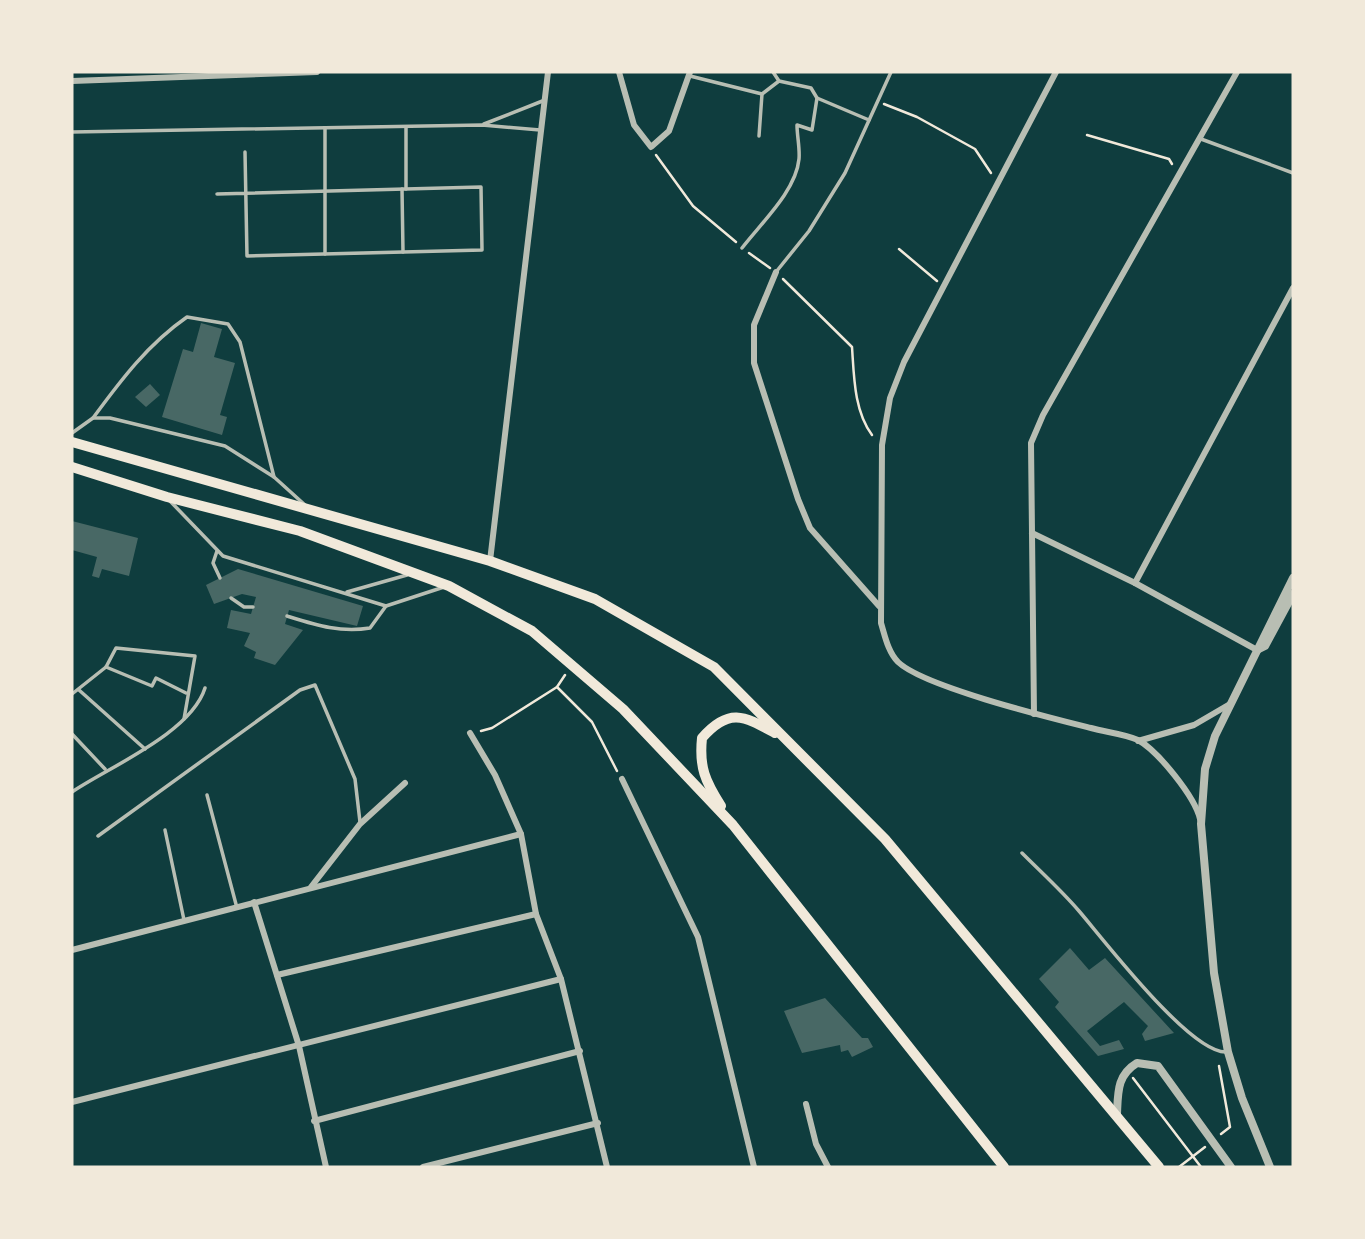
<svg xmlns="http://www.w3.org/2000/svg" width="1365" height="1239" font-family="Figtree,sans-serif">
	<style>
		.building { fill: #486865 }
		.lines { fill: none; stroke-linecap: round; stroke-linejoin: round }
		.path { stroke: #f1e9da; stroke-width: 2.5 }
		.service { stroke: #b8beb3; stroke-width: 3.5 }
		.minor { stroke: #b8beb3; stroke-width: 6 }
		.tertiary { stroke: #b8beb3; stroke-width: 8 }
		.trunk { stroke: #f1e9da; stroke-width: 10 }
	</style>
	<rect width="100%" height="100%" fill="#0f3d3e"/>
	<!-- building -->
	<g class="building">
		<polygon points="201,323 222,329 214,357 235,363 220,415 227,417 222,435 162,417 183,349 193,352"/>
		<polygon points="150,384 160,395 146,407 135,397"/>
		<polygon points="72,521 138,538 129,576 102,569 99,578 92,576 97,557 72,550"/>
		<polygon points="238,569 363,606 357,626 289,610 285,624 303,630 275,665 254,658 256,652 244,646 250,633 227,628 231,610 251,614 256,597 242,594 214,604 206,585"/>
		<polygon points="1070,948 1089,970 1105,958 1174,1033 1145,1041 1142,1034 1148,1026 1124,1002 1087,1031 1100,1046 1119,1040 1124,1049 1098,1056 1055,1007 1059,1002 1039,979"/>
		<polygon points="825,998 862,1038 868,1038 873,1047 852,1057 848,1050 841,1052 840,1045 802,1053 784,1011"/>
	</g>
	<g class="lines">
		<!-- path -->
		<g class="path">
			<polyline points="884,104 917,117 975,149 991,173"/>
			<polyline points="1087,135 1169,159 1172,164"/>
			<polyline points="656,155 693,206 736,242"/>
			<polyline points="899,249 937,281"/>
			<polyline points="749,253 770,268"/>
			<path d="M783,279L852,347C854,376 854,411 872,435"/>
			<polyline points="565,675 557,687 592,722 617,771"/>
			<polyline points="481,731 492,728 557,687"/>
			<polyline points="1219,1066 1230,1127 1221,1134"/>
			<polyline points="1133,1078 1201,1167"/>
			<polyline points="1179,1167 1205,1147"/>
		</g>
		<!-- service -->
		<g class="service">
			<polyline points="773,72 779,81 811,88 817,98 869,120"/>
			<polyline points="690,76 762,94 779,81"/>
			<polyline points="484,124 545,100"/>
			<polyline points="72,132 482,125 540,130"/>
			<polyline points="759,136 762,94"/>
			<polyline points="1201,139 1293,173"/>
			<polyline points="402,189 403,252"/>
			<polyline points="406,189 406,127"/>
			<path d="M217,194C305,192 393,190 481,187L482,250L247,256L245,152"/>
			<path d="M742,248C761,223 796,191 799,159C800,148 797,136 797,125L812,130L817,98"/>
			<polyline points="325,254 325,128"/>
			<polyline points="776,272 809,231 845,173 891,72"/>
			<path d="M93,418C121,380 148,344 187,317L228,324L240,342L274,477"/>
			<polyline points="72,433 93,418 110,418 225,446 274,477 305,505"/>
			<polyline points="170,501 223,556 386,606 444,587"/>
			<polyline points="217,551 213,563 220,578"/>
			<polyline points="347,592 407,575"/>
			<polyline points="231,598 244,607 253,607"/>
			<path d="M287,616C316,625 340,633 370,628L386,606"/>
			<polyline points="106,667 152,686 156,678 186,693"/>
			<polyline points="79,690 145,749"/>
			<polyline points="72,694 106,667 116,648 195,656 184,719"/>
			<polyline points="72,734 105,769"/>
			<path d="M72,792C109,767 191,733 205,688"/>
			<polyline points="207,795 237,908"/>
			<polyline points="165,830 184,920"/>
			<polyline points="98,836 300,690 315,685 355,779 360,822"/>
			<path d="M1022,853C1041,872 1062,891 1079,911C1104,940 1190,1053 1226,1052"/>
		</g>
		<!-- minor -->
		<g class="minor">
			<polyline points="619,72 634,125 651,147 669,131 690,72"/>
			<path d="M1056,72L904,362L890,398L882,445L881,623C885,636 888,652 898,662C924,687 1051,718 1091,728C1105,732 1125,734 1138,740C1158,751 1195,797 1200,819"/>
			<polyline points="72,81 317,72"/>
			<polyline points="776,272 754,325 754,363 798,499 810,528 879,606"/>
			<polyline points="1032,533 1135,583 1257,650"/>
			<polyline points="490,561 548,72"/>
			<polyline points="1135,583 1293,288"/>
			<polyline points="1034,714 1031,443 1043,415 1237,72"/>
			<polyline points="470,733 495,775 521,834 536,914 561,979 607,1167"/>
			<polyline points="1138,741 1194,725 1230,704"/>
			<polyline points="622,779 698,937 754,1167"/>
			<polyline points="311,887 360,824 405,783"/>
			<polyline points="254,902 299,1046 326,1167"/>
			<polyline points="72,950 521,834"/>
			<polyline points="277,975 536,914"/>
			<polyline points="72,1102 561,979"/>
			<polyline points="806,1104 816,1144 828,1167"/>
			<polyline points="314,1121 580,1051"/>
			<polyline points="423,1167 598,1123"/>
		</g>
		<!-- tertiary -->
		<g class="tertiary">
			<polyline points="1257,650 1265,646 1293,594"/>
			<path d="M1117,1114C1118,1092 1117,1075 1137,1063L1158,1066L1231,1167"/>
			<polyline points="1270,1167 1242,1098 1228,1052 1214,973 1201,824 1205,769 1215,736 1293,578"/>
		</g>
		<!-- trunk -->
		<g class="trunk">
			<polyline points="72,442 490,561 595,599 714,667 885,839 1159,1167"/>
			<polyline points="72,467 167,497 300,531 449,586 532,631 623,709 733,825 1004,1167"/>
			<path d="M721,806C705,781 699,767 702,738C729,707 744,716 775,733"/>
		</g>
	</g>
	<!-- border -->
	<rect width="1365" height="1239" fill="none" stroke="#f1e9da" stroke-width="147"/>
</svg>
